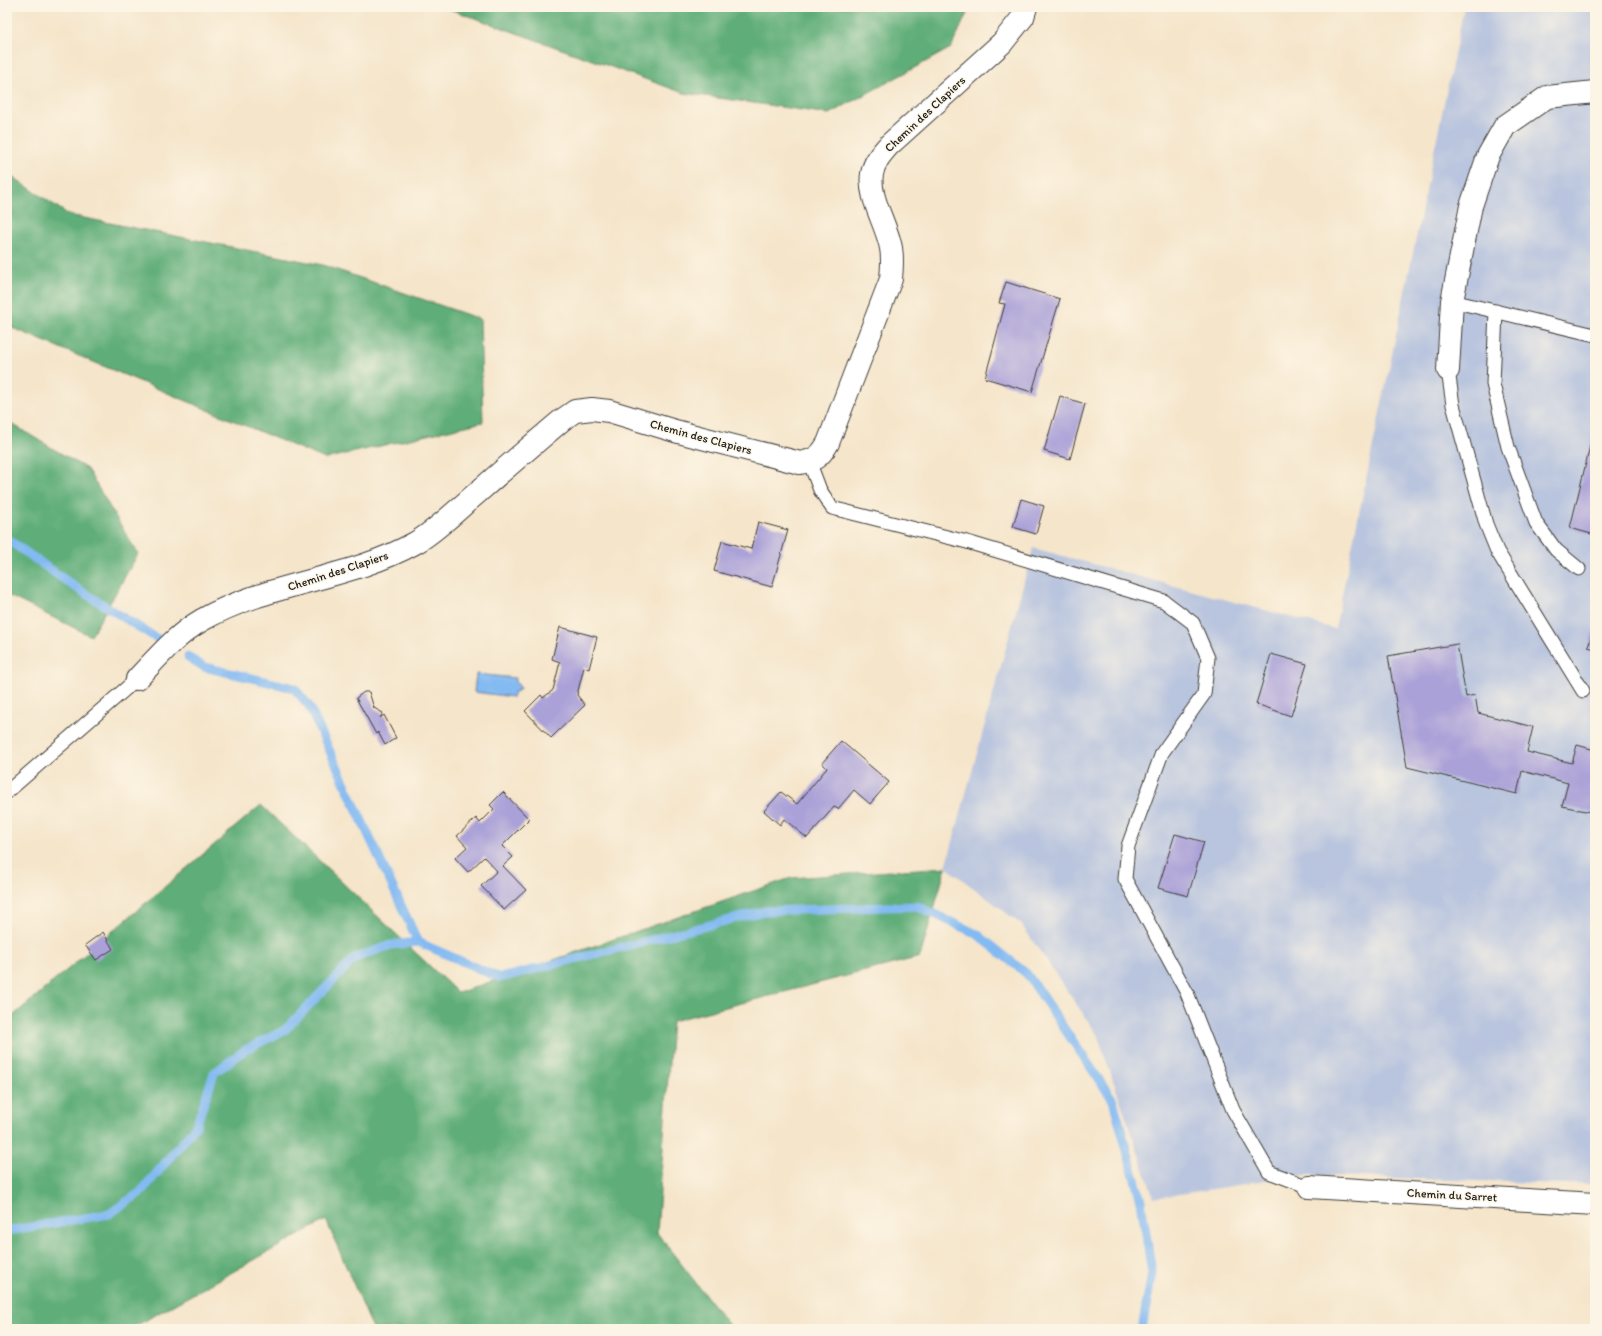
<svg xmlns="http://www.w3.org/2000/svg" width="1602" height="1336" font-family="Itim,sans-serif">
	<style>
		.industrial { fill: #b9c5de }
		.forest { fill: #5fad78; stroke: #3e644a }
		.water { fill: #83baf2; stroke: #506b87 }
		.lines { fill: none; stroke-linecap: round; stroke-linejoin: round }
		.stream { stroke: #83baf2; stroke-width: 9 }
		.building { fill: #aaa1d8 }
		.lane-casing { stroke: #3d3a36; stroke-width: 15 }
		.street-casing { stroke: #3d3a36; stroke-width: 24 }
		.lane { stroke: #fff; stroke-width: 13 }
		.street { stroke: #fff; stroke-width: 22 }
		.labels { text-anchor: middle; stroke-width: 3; stroke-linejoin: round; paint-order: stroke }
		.street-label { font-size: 12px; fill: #1c1c1c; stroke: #fcf5e5 }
	</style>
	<rect width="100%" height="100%" fill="#fcf5e5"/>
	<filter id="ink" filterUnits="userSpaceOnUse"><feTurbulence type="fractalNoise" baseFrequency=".025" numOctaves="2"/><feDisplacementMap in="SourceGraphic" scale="8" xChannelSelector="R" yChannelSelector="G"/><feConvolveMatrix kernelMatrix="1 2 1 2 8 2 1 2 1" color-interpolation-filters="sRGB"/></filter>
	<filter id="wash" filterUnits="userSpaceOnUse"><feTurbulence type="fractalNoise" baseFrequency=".012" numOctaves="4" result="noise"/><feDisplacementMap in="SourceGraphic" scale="16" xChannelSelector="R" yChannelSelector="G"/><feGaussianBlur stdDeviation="0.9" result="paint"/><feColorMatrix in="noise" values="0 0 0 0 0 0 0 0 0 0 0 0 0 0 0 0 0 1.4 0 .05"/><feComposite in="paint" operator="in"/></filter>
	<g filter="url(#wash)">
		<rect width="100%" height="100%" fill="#f5e5ca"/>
		<!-- industrial -->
		<polygon class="industrial" points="1464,7 1595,7 1595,1185 1305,1175 1154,1198 1097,1034 1021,924 946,867 1033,548 1335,629"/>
		<!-- forest -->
		<g class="forest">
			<polygon points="444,7 970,7 951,48 829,114 684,93"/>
			<polygon points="7,173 69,215 323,265 480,319 483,422 325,459 10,327 7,325"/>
			<polygon points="7,421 87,469 138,554 91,636 7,595"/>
			<polygon points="261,805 458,993 791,878 946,867 920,957 672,1021 657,1233 732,1329 373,1329 326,1220 130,1329 7,1329 7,1021"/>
		</g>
		<!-- water -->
		<polygon class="water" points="476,674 515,678 515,683 518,684 520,688 518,691 514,692 513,697 474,692"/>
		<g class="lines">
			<!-- stream -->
			<g class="stream">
				<polyline points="7,539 75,587 161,641"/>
				<polyline points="188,657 204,667 294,688 309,706 418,942 500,978 765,911 917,906 977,934 1027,974 1113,1100 1141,1201 1152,1273 1142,1329"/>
				<polyline points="7,1231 109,1214 141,1192 196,1126 214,1073 245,1050 285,1030 355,958 391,945 418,942"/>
			</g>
		</g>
		<g id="blocks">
			<!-- building -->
			<g class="building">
				<polygon points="1006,282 1060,299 1032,392 985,378 1005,304 999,303"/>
				<polygon points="1060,396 1085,404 1070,459 1044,451"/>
				<polygon points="1594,430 1595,430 1595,535 1570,528"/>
				<polygon points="1021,499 1044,506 1036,534 1013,527"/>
				<polygon points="758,522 788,530 772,587 714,571 722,541 751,549"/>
				<polygon points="560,627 597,637 589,669 584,667 577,695 585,705 551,738 525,711 541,695 543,698 553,690 560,662 552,659"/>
				<polygon points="1593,632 1595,632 1595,649 1588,647"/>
				<polygon points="1457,644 1466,697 1475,695 1478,713 1533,727 1527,752 1572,763 1577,745 1595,750 1595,813 1562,806 1568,783 1522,771 1517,794 1407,767 1388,656"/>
				<polygon points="1271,654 1307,664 1291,716 1256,704"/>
				<polygon points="364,692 369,692 374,708 383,713 380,718 384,715 396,738 385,745 378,732 376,734 356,698"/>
				<polygon points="841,741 889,782 870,804 854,790 838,809 834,807 807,838 784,819 780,825 764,811 781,792 797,804 827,768 822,763"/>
				<polygon points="503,792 529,819 502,846 513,857 503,866 526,890 504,910 481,886 497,871 484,857 468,872 455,858 467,847 457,836 476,818 480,823 494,809 490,805"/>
				<polygon points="1175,834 1204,842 1188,896 1158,888"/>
				<polygon points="103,932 113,949 96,960 85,945"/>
			</g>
		</g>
	</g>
	<g filter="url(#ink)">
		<use href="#blocks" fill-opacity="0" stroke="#3d3a36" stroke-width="1"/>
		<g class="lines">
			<defs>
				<g id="lane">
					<polyline points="1452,301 1595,335"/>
					<polyline points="1496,311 1493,384 1508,447 1536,523 1556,550 1579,569"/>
					<polyline points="1448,370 1453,405 1486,524 1497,551 1583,691"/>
					<polyline points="809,461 820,490 832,508 967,542 1164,601 1193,623 1208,658 1204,694 1162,753 1128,846 1125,879 1187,993 1233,1110 1269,1172 1309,1187"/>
					<polyline points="7,792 137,679"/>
				</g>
				<g id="street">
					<polyline points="1448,370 1452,301 1471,206 1488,156 1505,126 1547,97 1595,92"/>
					<path d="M137,679C157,658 176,635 202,620C269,582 349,580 415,543C433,533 454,513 470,499C500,473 531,446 562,420L575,411L592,409L609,411L675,431L800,463C815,460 820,457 828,443L891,279C892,268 893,259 891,248C887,225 868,197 872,174C874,162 881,154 889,145L1002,43L1023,17L1026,7"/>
					<polyline points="1309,1187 1595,1204"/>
				</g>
			</defs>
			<!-- lane casing -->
			<use href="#lane" class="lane-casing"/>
			<!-- street casing -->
			<use href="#street" class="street-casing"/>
			<!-- lane -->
			<use href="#lane" class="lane"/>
			<!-- street -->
			<use href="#street" class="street"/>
		</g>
	</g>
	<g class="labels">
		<!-- street labels -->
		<g class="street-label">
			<text transform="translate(925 114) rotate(-43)" y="4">Chemin des Clapiers</text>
			<text transform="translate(701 437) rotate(15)" y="4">Chemin des Clapiers</text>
			<text transform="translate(338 571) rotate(-18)" y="4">Chemin des Clapiers</text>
			<text transform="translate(1452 1195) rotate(3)" y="4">Chemin du Sarret</text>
		</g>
	</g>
	<!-- margin -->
	<rect width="1602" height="1336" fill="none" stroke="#fcf5e5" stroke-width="24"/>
</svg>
